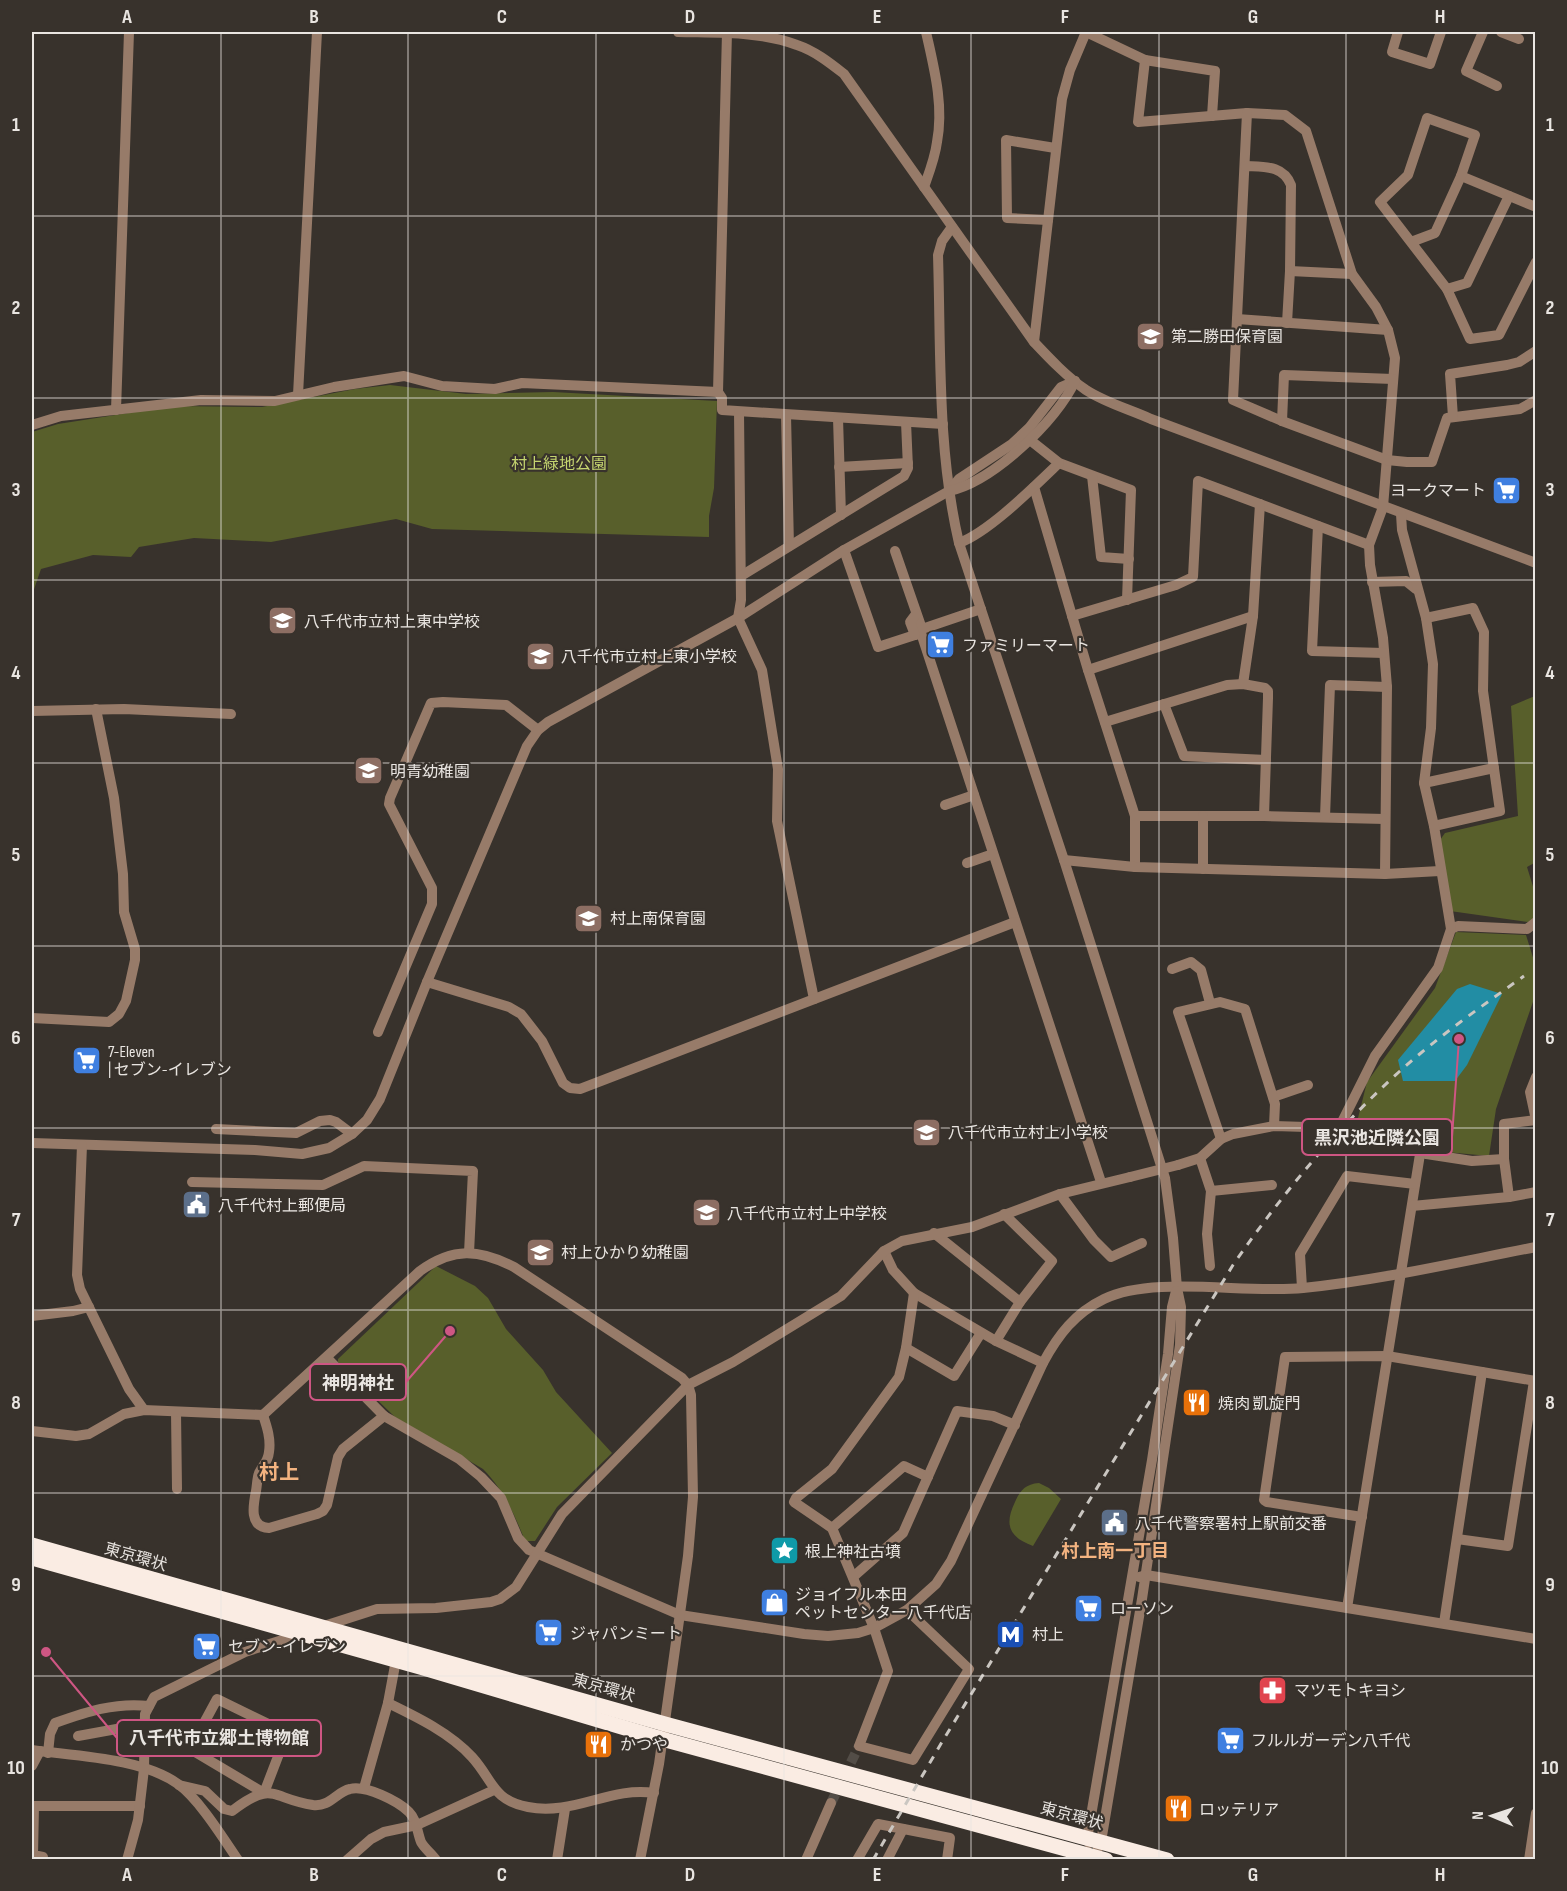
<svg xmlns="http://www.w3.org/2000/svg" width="1567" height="1891" font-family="'Sofia Sans Condensed','Noto Sans JP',sans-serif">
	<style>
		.green { fill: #585f2b }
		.water { fill: #228da4 }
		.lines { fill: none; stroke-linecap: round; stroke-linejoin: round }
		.minor-tunnel { stroke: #534d47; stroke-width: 10; stroke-dasharray: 10 5; stroke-linecap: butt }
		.minor { stroke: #977b69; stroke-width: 10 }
		.highway { stroke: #faece3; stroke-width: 15 }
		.rail { stroke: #cac6c1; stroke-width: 3; stroke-dasharray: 8 8; stroke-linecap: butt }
		.minor-bridge { stroke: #977b69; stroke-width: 10 }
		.grid { fill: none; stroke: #e9e5e1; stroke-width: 1.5; stroke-opacity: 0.55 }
		.labels { text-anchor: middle; stroke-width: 4.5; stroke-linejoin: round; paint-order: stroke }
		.poi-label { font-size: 16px; fill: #e9e5e1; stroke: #38322c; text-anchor: start }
		.park-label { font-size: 16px; fill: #c5d46f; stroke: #38322c }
		.street-label { font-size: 16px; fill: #e9e5e1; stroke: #38322c }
		.neighbourhood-label { font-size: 18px; font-weight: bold; fill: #f3b380; stroke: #38322c }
		.quarter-label { font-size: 20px; font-weight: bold; fill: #f3b380; stroke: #38322c }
		.leader { fill: none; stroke: #ce5683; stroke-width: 2 }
		.callout-dot { fill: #ce5683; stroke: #38322c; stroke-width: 2 }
		.callout { fill: #38322c; stroke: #ce5683; stroke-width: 2 }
		.callout-label { font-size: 18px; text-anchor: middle; font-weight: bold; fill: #e9e5e1 }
		.neatline { fill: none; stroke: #e9e5e1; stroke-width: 2 }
		.grid-label { font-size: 20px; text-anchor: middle; font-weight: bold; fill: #e9e5e1 }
	</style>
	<rect width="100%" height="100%" fill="#38322c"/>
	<!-- green -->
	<g class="green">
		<polygon points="390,385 466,394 553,392 717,401 714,488 709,516 709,537 432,529 396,519 271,542 194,538 139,547 131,557 93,555 41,569 32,595 32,432 58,424 173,406 262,407 355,389"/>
		<polygon points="1535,696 1536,862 1527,867 1535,893 1535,918 1528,922 1450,911 1440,840 1445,833 1518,816 1511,706"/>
		<polygon points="1456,932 1526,935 1535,964 1535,996 1496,1109 1489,1156 1435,1151 1435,1140 1356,1126 1367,1082 1435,988"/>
		<path d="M436,1266L475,1286L488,1298L506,1329L543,1370L556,1392L612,1453L557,1507L535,1541H525C515,1515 503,1489 483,1469L395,1417L338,1362V1359Z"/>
		<path d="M1039,1483L1049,1488L1061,1499L1033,1546C1009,1537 1004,1525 1015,1502C1020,1491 1025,1484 1039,1483Z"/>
	</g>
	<!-- water -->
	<polygon class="water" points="1470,984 1502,994 1467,1065 1455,1081 1403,1081 1398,1060 1457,989"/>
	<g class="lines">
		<!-- minor-tunnel -->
		<polyline class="minor-tunnel" points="831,1803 859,1746"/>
		<!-- minor -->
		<g class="minor">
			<path d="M678,32C718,33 760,31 797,45C815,51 830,63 844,74L1034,342C1050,359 1067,377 1086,390C1106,403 1129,409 1151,419L1536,563"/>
			<polyline points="727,32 718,392 722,398 722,410 943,424"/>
			<polyline points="1086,32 1145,60 1215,71 1212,116"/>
			<polyline points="1398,32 1392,52 1430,64 1441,32"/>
			<polyline points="1483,32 1466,71 1497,86"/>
			<polyline points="1501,32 1519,39"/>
			<polyline points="1145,60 1138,122 1247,113 1285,115 1306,131 1352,274 1376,307 1388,330 1395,358 1383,507 1369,545 1370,565 1383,638 1387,687 1385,874"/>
			<polyline points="1247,113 1233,400 1282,421 1387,460 1407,462 1432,462 1447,418 1520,409 1536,400"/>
			<path d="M1245,166C1265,167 1283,165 1291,185L1290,271L1352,274"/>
			<polyline points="1461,176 1536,207"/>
			<path d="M924,187C929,173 935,158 937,142C944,105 934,68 926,32"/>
			<polyline points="1048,220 1007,218 1006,140 1055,148"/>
			<path d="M952,227L942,241L938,255C941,351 937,449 959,543L1064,860L1165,1178L1173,1238L1177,1288L1181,1307L1180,1345L1142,1599L1101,1842L1098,1848"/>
			<polyline points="1411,242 1435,233 1461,176 1475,135 1427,118 1408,175 1380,202 1447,289 1470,339 1499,335 1536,262"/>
			<polyline points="1447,289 1467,283 1509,196"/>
			<polyline points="1237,319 1388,330"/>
			<polyline points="1287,323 1290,271"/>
			<polyline points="1034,342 1062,99 1070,70 1086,32"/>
			<polyline points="298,395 317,32"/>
			<polyline points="116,410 129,32"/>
			<polyline points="739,412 741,600 738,618 762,670 778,769 777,821 814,999"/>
			<polyline points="786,415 789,546"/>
			<polyline points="1453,417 1450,374 1507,365 1519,362 1536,351"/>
			<polyline points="838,418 841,515"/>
			<polyline points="1282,421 1284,375 1393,379"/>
			<polyline points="32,425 61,416 201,400 275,401 334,387 404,376 442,386 495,389 522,383 718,392"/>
			<polyline points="1030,440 1059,463 1131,490 1127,600"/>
			<polyline points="839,467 908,463"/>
			<polyline points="1092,476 1101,557 1129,559"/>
			<polyline points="1034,487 1088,670 1135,816 1135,867"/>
			<polyline points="949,491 959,479 1012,444 1029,428 1061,387 1075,381"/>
			<polyline points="1318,526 1312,651 1384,653"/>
			<path d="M959,543C989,532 1035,486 1059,463"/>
			<polyline points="844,550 878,647 921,633 1101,1182"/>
			<polyline points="895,551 922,629 981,609"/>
			<polyline points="741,576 904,476 908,468 906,422"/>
			<polyline points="1372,582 1406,581 1416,589"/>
			<polyline points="1072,616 1176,585 1193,577 1198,481 1369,545"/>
			<polyline points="1426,618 1473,608 1484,632 1483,691 1500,811 1434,826"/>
			<polyline points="915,635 910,622 916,614"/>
			<polyline points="1088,670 1253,616"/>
			<polyline points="1243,684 1253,616 1260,504"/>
			<polyline points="1164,704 1184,756 1266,760"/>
			<polyline points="32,711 124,709 231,714"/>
			<polyline points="1105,722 1227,685 1243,684 1265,688 1268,691 1268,698 1264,816"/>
			<polyline points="1424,783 1494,768"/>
			<polyline points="945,805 974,795"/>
			<polyline points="1135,816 1264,816 1385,819"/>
			<polyline points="1203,816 1203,869"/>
			<polyline points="1325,817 1330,685 1387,687"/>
			<polyline points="1064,860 1135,867 1385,874 1440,871"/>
			<polyline points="967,863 993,854"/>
			<polyline points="1451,929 1458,926 1527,929 1536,922"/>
			<polyline points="1172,969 1191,962 1201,970 1210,1003"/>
			<polyline points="427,982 509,1007 521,1014 542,1041 563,1083 570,1088 580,1089 1015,922"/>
			<polyline points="32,1018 109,1022 119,1014 126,1001 135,960 135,949 124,912 123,874 114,798 96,709"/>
			<polyline points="378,1032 432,904 432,888 389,804 390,798 431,703 443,702 506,705 538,730"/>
			<polyline points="1536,1077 1530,1092 1536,1120"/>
			<polyline points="1273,1097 1308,1085"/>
			<polyline points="1339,1128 1375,1056 1438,968 1451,929 1434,826 1424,783 1431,728 1433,664 1426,618 1402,530 1401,514"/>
			<polyline points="216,1129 296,1133 320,1121 330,1120 336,1122 352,1134"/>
			<polyline points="1221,1139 1178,1012 1220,1002 1245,1009 1275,1104 1274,1126"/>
			<path d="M32,1143L255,1150L302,1154L329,1148L352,1134L367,1120L380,1099L427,982L527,746L538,730L548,722L738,618L844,550L949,491C992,482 1057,421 1075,381"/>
			<polyline points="82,1145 77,1275 80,1289 129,1389 144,1410"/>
			<polyline points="1420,1153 1472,1161 1504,1159"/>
			<polyline points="1200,1158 1211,1191 1207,1234 1210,1266"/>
			<polyline points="1178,1165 1200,1158 1221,1139 1233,1134 1274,1126 1339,1128 1404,1137 1416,1141 1421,1148 1347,1608"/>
			<polyline points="192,1182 323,1185 364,1166 473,1171 469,1253"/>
			<polyline points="1211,1191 1272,1185"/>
			<polyline points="1060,1194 1094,1240 1111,1257 1142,1243"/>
			<polyline points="1509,1197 1504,1159 1504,1124 1536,1120"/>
			<polyline points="1412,1206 1509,1197 1536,1192"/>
			<polyline points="934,1233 1020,1302"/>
			<polyline points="884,1251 893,1270 914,1293 996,1341 1043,1363"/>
			<polyline points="1302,1288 1300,1254 1347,1176 1415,1184"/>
			<polyline points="32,1316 73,1311 89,1307"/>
			<polyline points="996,1341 1020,1302 1052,1261 1004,1214"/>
			<polyline points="906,1348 954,1376 981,1333"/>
			<path d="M327,1358L384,1416L459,1459L481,1477L501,1498L518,1538L529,1550L680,1615L804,1634L828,1636L858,1633L874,1628L907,1610L936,1584L951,1561L1043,1363C1058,1335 1075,1313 1104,1299C1153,1275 1246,1294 1303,1288C1381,1280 1458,1262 1536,1247"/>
			<polyline points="176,1412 177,1489"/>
			<path d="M263,1415C267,1427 271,1439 269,1452C268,1462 263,1465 259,1473C257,1478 257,1486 256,1491C253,1506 249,1527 269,1528L317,1514L323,1511L327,1505L338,1457L343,1449L384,1416"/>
			<path d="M32,1431L76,1436L89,1434L124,1414L144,1410L263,1415L420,1271C453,1247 479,1249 514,1267L682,1378L688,1385L691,1395L693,1497L688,1556L659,1764L640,1860"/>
			<polyline points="1362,1517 1267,1502 1264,1500 1285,1357 1387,1356 1536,1381"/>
			<polyline points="832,1528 904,1466 928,1477"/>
			<polyline points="1457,1539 1508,1546 1534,1381"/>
			<polyline points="853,1577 903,1533 957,1411 993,1416 1015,1425"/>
			<polyline points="1139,1577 1146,1575 1536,1639"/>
			<polyline points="907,1610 969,1669 913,1760 859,1746 888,1671 874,1628 832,1528 794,1502 796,1498 832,1469 899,1377 906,1348 914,1293"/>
			<polyline points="1444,1623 1482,1372"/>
			<polyline points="324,1626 377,1609 436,1608 491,1602 500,1599 516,1587 562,1514 688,1385 733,1362 841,1296 884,1251 902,1241 972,1227 1060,1194 1130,1177"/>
			<polygon points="217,1699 287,1733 264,1793 190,1749"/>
			<path d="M388,1703C417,1717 450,1733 472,1757C493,1780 492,1800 528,1807C573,1816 611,1786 654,1793"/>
			<polyline points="78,1736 144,1724"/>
			<path d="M32,1750C75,1756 142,1758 178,1784C199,1799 223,1838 238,1860"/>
			<path d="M48,1753L50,1734L55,1723C86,1712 115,1702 149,1706"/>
			<polyline points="32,1766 40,1751"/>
			<path d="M179,1785L205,1791L224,1809L232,1811C274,1779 271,1799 313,1805C330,1807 336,1792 350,1789C366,1785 398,1801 409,1812C417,1820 417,1832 421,1842C424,1848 432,1854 436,1860"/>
			<polyline points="364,1788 388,1703 396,1660"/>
			<polyline points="32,1806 140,1806"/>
			<polyline points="34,1806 33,1855 43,1857"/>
			<polyline points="1089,1843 1087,1839 1152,1460 1168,1354 1172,1307 1176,1291"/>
			<polyline points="127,1860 138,1820 144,1769 145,1714 154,1697 245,1652 301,1634"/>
			<polyline points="347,1860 371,1839 384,1832 417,1825 494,1790"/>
			<polyline points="557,1860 565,1809"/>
			<polyline points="806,1860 831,1803"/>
			<polyline points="857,1860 878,1824 950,1838 947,1860"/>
			<polyline points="887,1860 903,1829"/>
			<polyline points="1529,1860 1536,1813"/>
		</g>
		<!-- highway -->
		<g class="highway">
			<polyline points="32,1545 665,1724 1167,1860"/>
			<polyline points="32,1558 420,1667 662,1739 1106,1860"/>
		</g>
		<!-- rail -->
		<path class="rail" d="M873,1860L942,1742L1233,1265C1283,1193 1335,1130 1400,1071C1439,1036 1482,1006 1524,976"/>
		<!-- minor-bridge -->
		<polyline class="minor-bridge" points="1130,1177 1178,1165"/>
	</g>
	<!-- grid -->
	<path class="grid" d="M221,32V1860M408,32V1860M596,32V1860M784,32V1860M971,32V1860M1159,32V1860M1346,32V1860M32,216H1536M32,398H1536M32,580H1536M32,763H1536M32,946H1536M32,1128H1536M32,1310H1536M32,1493H1536M32,1676H1536"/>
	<!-- icons -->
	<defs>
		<symbol id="school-square" viewBox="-11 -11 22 22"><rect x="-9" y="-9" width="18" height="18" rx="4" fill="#8d6e63" stroke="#38322c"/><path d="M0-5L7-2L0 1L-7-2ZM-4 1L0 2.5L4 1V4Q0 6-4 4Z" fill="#fff"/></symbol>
		<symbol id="supermarket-square" viewBox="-11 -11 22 22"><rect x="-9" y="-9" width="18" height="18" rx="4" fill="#3f7fe0" stroke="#38322c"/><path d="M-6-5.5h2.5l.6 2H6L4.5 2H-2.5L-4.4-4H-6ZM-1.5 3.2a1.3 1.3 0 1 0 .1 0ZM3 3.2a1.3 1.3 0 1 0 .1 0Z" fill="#fff"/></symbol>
		<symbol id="civic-square" viewBox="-11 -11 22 22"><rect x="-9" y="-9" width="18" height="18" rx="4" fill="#5c6f8a" stroke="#38322c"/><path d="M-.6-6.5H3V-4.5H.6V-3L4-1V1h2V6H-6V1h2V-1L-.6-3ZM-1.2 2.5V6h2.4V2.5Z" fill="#fff"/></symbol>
		<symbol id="restaurant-square" viewBox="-11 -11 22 22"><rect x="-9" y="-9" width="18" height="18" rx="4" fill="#e8710a" stroke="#38322c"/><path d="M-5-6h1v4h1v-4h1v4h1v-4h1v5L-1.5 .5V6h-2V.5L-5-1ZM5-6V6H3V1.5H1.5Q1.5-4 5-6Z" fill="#fff"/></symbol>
		<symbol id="sight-square" viewBox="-11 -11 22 22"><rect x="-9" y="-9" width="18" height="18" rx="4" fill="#0f9aa8" stroke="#38322c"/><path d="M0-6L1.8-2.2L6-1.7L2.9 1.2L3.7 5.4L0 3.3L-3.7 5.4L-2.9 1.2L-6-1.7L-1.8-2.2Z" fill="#fff"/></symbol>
		<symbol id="shop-square" viewBox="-11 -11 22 22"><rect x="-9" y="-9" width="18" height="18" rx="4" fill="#3f7fe0" stroke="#38322c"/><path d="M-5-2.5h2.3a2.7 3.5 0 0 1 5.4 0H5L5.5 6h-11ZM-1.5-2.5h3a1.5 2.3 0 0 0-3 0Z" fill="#fff"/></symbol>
		<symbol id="metro-square" viewBox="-11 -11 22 22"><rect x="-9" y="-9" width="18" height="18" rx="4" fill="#1a4fb4" stroke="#38322c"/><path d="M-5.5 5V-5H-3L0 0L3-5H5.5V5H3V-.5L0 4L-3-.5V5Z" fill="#fff"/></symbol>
		<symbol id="pharmacy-square" viewBox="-11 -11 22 22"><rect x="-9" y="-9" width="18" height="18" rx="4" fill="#e0444e" stroke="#38322c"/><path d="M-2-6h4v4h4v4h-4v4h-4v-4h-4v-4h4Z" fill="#fff"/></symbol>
	</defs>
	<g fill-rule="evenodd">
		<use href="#school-square" x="1134" y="320" width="33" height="33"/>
		<use href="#supermarket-square" x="1490" y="474" width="33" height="33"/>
		<use href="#school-square" x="266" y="604" width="33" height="33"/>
		<use href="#supermarket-square" x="924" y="628" width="33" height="33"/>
		<use href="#school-square" x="524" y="640" width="33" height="33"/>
		<use href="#school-square" x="352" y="754" width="33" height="33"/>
		<use href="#school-square" x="572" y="902" width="33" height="33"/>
		<use href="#supermarket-square" x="70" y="1044" width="33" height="33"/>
		<use href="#school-square" x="910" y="1116" width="33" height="33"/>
		<use href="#civic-square" x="180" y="1188" width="33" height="33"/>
		<use href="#school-square" x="690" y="1196" width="33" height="33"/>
		<use href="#school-square" x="524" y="1236" width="33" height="33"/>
		<use href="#restaurant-square" x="1180" y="1386" width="33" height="33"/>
		<use href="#civic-square" x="1098" y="1506" width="33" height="33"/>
		<use href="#sight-square" x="768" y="1534" width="33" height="33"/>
		<use href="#shop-square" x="758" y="1586" width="33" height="33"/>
		<use href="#supermarket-square" x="1072" y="1592" width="33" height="33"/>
		<use href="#supermarket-square" x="532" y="1616" width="33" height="33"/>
		<use href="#metro-square" x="994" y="1618" width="33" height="33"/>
		<use href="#supermarket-square" x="190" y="1630" width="33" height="33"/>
		<use href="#pharmacy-square" x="1256" y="1674" width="33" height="33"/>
		<use href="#supermarket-square" x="1214" y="1724" width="33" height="33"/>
		<use href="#restaurant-square" x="582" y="1728" width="33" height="33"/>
		<use href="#restaurant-square" x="1162" y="1792" width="33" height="33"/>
	</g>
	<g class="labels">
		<!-- poi labels -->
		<g class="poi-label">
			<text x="1171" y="342">第二勝田保育園</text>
			<text x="1486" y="496" text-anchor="end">ヨークマート</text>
			<text x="304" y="627">八千代市立村上東中学校</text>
			<text x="962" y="651">ファミリーマート</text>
			<text x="561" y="662">八千代市立村上東小学校</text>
			<text x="390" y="777">明青幼稚園</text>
			<text x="610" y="924">村上南保育園</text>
			<text x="108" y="1057">7-Eleven<tspan x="108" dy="18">| セブン-イレブン</tspan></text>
			<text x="948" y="1138">八千代市立村上小学校</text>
			<text x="218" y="1211">八千代村上郵便局</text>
			<text x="727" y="1219">八千代市立村上中学校</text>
			<text x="561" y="1258">村上ひかり幼稚園</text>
			<text x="1218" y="1409">焼肉 凱旋門</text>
			<text x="1135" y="1529">八千代警察署村上駅前交番</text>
			<text x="805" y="1557">根上神社古墳</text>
			<text x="795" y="1600">ジョイフル本田<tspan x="795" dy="18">ペットセンター八千代店</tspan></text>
			<text x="1110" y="1614">ローソン</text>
			<text x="570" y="1639">ジャパンミート</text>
			<text x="1032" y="1640">村上</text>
			<text x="228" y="1652">セブン-イレブン</text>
			<text x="1294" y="1696">マツモトキヨシ</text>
			<text x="1251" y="1746">フルルガーデン八千代</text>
			<text x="620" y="1750">かつや</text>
			<text x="1199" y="1815">ロッテリア</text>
		</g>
		<!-- park labels -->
		<g class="park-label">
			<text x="559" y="469">村上緑地公園</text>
		</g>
		<!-- street labels -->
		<g class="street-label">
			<text transform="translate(136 1556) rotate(16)" y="6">東京環状</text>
			<text transform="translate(604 1687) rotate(16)" y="6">東京環状</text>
			<text transform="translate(1072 1815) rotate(15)" y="6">東京環状</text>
		</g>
		<!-- neighbourhood labels -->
		<g class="neighbourhood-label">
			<text x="1115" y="1557">村上南一丁目</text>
		</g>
		<!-- quarter labels -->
		<g class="quarter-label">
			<text x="279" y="1479">村上</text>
		</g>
	</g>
	<!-- callouts -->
	<path class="leader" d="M1459 1039L1452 1137M450 1331L406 1382M46 1652L117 1738"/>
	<g class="callout-dot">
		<circle cx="1459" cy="1039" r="6"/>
		<circle cx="450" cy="1331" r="6"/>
		<circle cx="46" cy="1652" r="6"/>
	</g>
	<g class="callout">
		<rect x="1302" y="1119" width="150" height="36" rx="6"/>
		<rect x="310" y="1364" width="96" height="36" rx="6"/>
		<rect x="117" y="1720" width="204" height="36" rx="6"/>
	</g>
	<g class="callout-label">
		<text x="1377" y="1144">黒沢池近隣公園</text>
		<text x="358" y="1389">神明神社</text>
		<text x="219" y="1744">八千代市立郷土博物館</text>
	</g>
	<!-- border -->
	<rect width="1567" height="1891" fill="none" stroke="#38322c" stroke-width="66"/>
	<!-- north arrow -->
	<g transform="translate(1492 1816) rotate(272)" stroke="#38322c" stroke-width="4.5" paint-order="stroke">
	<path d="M0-4.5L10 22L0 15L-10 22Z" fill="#e9e5e1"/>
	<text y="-9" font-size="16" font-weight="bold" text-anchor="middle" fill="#e9e5e1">N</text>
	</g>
	<rect x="33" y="33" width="1501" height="1825" class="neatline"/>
	<g class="grid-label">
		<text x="127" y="23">A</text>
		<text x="314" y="23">B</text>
		<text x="502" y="23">C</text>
		<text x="690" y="23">D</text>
		<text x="877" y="23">E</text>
		<text x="1065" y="23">F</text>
		<text x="1253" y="23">G</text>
		<text x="1440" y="23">H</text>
		<text x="16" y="131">1</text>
		<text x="1550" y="131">1</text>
		<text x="16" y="314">2</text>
		<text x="1550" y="314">2</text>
		<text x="16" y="496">3</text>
		<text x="1550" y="496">3</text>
		<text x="16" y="679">4</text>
		<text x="1550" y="679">4</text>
		<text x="16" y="861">5</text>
		<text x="1550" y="861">5</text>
		<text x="16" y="1044">6</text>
		<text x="1550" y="1044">6</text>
		<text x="16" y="1226">7</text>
		<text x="1550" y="1226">7</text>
		<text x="16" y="1409">8</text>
		<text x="1550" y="1409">8</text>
		<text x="16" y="1591">9</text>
		<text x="1550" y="1591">9</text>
		<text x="16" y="1774">10</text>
		<text x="1550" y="1774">10</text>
		<text x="127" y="1881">A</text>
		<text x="314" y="1881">B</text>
		<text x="502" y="1881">C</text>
		<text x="690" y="1881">D</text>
		<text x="877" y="1881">E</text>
		<text x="1065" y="1881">F</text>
		<text x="1253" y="1881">G</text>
		<text x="1440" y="1881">H</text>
	</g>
</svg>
